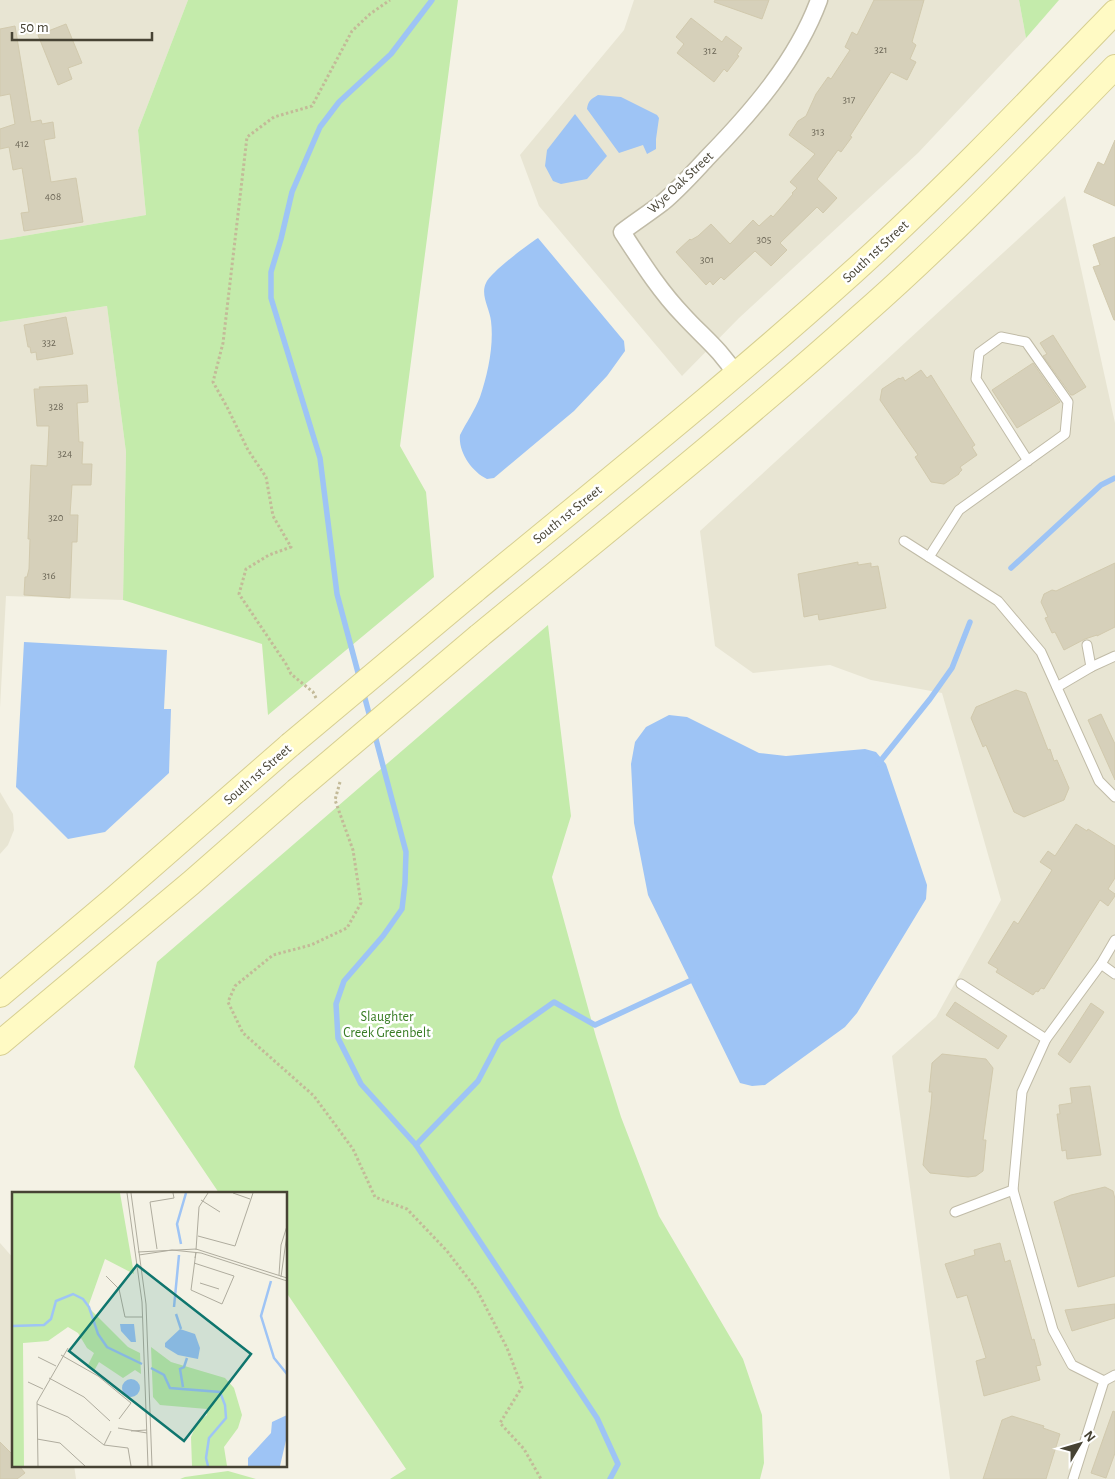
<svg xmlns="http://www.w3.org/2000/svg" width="1115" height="1479" font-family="'Alegreya Sans',sans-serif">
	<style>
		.residential { fill: #e8e5d3 }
		.green { fill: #c4ebab }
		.water { fill: #9ec4f5 }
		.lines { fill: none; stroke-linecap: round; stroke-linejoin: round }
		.stream { stroke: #9ec4f5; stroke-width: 5.5 }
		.building { fill: #d6d0ba; stroke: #d1c9ad }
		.lane-casing { stroke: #c0bba7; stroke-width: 11 }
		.street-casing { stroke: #c0bba7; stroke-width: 19 }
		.secondary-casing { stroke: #d7cf92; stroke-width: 26 }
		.path { stroke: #c3ba98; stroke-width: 3; stroke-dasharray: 2.5 2.5; stroke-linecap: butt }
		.lane { stroke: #fff; stroke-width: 9 }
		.street { stroke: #fff; stroke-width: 16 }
		.secondary { stroke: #fffac4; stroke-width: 24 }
		.secondary-bridge-casing { stroke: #d7cf92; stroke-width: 26; stroke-linecap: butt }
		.secondary-bridge { stroke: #fffac4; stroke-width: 24 }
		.labels { text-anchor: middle; stroke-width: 5; stroke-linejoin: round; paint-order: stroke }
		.number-label { font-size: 11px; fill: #6b6656 }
		.street-label { font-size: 14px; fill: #474334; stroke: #fff }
		.park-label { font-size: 14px; fill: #387c24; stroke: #fff }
		.inset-river { fill: none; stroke: #9ec4f5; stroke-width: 2.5 }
		.inset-road { fill: none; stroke: #afac9e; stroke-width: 1 }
		.view { fill: #0f766e; fill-opacity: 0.15; stroke: #0f766e; stroke-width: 2.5 }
		.inset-edge { fill: none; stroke: #474334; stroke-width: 2.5 }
	</style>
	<rect width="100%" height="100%" fill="#f4f2e5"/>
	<!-- residential -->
	<g class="residential">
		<polygon points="0,0 188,0 138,130 146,215 0,240"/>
		<polygon points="634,0 1019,0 1026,38 918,153 739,318 682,376 539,206 520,155 624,30"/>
		<polygon points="1065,196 1115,423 1115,1479 950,1479 892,1056 936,1017 1001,900 942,693 871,680 830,665 753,673 715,646 700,531"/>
		<polygon points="107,306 126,452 123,600 6,596 0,708 0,322"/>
		<polygon points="0,792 13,814 14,830 8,845 0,854"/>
		<polygon points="0,1243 14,1259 14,1465 74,1465 76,1479 0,1479"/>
	</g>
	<!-- green -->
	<g class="green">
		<polygon points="188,0 458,0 400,446 426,492 434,577 268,715 262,644 123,600 126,452 107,306 0,322 0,240 146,215 138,130"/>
		<polygon points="1019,0 1059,0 1026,38"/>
		<polygon points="548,625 571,816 552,877 596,1037 621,1117 659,1216 743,1359 762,1415 764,1463 760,1479 390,1479 406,1469 286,1292 286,1193 219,1193 134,1067 157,962"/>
		<polygon points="228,1471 256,1479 180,1479 185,1477"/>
	</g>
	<!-- water -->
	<g class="water">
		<path d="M598,95L621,97L657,115L659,118L656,139V149L647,154L643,145L619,153L587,109C588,101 591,99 598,95Z"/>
		<polygon points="575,114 607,156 587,179 561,184 553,181 545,166 547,150"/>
		<path d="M538,238L624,341L625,351L607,376L574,411L494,478L487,479C472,472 458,452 460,435C466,423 475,410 480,397C488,374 494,345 491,321C490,309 480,295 486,283C490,273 527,245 538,238Z"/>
		<polygon points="24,642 167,650 164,709 171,709 169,773 105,832 68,839 16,787"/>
		<polygon points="669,715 687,717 759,753 786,756 865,749 876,752 886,764 927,885 926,899 857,1013 845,1027 765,1085 752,1086 740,1083 648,895 634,823 631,764 635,742 646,727"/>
	</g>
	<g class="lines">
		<!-- stream -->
		<g class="stream">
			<polyline points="1011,568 1101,485 1115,478"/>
			<polyline points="360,680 337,594 320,458 271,298 271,272 281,239 292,192 320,127 339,102 391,54 432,0"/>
			<polyline points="363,691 371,721"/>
			<polyline points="374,732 406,852 405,883 402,909 383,936 344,981 336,1004 338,1038 361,1084 416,1145 597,1418 618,1464 610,1479"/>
			<polyline points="878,764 930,699 952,668 970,622"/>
			<polyline points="416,1145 478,1081 499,1041 554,1002 595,1025 696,978"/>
		</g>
	</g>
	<!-- building -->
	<g class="building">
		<polygon points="715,0 769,0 762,19 714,2"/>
		<polygon points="874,0 924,0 912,42 916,45 910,59 916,62 907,80 891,72 850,136 852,137 841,152 838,150 817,179 837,198 823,213 817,207 780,243 787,250 771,266 755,251 724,280 721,277 713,285 710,281 706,285 676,252 690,239 691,240 698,236 711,224 730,244 753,220 759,226 771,215 773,217 793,194 792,193 797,188 790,182 815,154 789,135 798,121 806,116 816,94 828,77 831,79 850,50 845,47 852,32 857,35"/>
		<polygon points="691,18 722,42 726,36 742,48 737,55 739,56 727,72 724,69 714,82 677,53 684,44 676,37"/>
		<polygon points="66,24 82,63 68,68 72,79 58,85 38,35"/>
		<polygon points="15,26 31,122 41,120 42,124 53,122 55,138 44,140 51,182 76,178 83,222 24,231 21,213 29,212 22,168 13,170 9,147 0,149 0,129 15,124 10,94 0,96 0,29"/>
		<polygon points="1115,140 1115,206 1084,192 1098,162 1104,165"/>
		<polygon points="1115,237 1115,320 1114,320 1093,267 1100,265 1093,245"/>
		<polygon points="66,317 73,354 37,360 36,352 31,353 30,347 28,347 24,325"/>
		<polygon points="1053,335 1086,387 1073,395 1071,395 1043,356 1047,354 1040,343"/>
		<polygon points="1033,363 1060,402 1017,428 992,390"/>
		<polygon points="921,370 927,378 931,375 975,445 972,447 977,455 960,467 962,470 959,473 959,474 944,484 931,482 915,457 918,455 880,400 882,389 899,378 900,379 903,377 905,381"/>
		<polygon points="87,385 88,402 77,403 79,442 83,442 82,464 92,464 91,485 72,485 70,515 78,515 77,542 72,542 70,598 24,595 25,577 27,577 29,569 30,539 28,539 31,465 47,466 49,426 37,426 34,389 40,389 39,387"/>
		<polygon points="858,562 858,565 871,563 871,567 878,566 886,608 819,620 818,614 804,617 798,574"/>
		<polygon points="1115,563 1115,627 1097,636 1097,635 1085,639 1064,650 1055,632 1052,633 1045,618 1048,617 1041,602 1044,594 1052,590 1056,591"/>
		<polygon points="1016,690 1026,693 1048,750 1050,749 1054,761 1057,760 1069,788 1064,800 1024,817 1014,812 986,745 983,747 971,718 976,707"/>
		<polygon points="1101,714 1115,744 1115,780 1088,720"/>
		<polygon points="1076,824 1087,831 1088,829 1115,846 1115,878 1108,889 1115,894 1115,896 1108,906 1100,900 1044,989 1041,988 1038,992 1036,991 1033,995 996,972 998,969 988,963 1014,921 1018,924 1052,870 1040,862 1048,851 1055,856"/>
		<polygon points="955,1002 1007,1036 998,1049 946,1015"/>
		<polygon points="1091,1003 1104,1012 1070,1063 1058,1054"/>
		<polygon points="942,1054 986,1059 993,1068 983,1140 986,1140 983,1171 976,1176 968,1177 930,1173 923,1165 931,1105 932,1092 929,1092 932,1063"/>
		<polygon points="1090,1086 1101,1155 1067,1159 1066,1150 1062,1151 1057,1114 1060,1114 1059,1105 1072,1103 1070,1088"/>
		<polygon points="1105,1187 1113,1191 1115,1199 1115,1276 1078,1287 1054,1202 1071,1195"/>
		<polygon points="1000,1243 1005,1262 1010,1260 1032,1340 1034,1339 1041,1365 1036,1366 1040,1380 984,1396 976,1361 986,1358 967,1295 957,1298 945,1264 975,1255 974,1250"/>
		<polygon points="1115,1304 1115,1318 1072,1331 1065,1310"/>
		<polygon points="1113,1411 1115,1412 1115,1453 1106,1478 1091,1473"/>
		<polygon points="1012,1416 1044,1426 1043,1428 1060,1434 1046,1479 983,1479 1002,1420"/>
		<polygon points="0,1442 14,1456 14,1465 21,1465 20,1467 25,1473 17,1479 0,1479"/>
	</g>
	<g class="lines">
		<defs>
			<g id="lane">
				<polyline points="904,541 998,601 1041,652 1099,781 1115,797"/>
				<polyline points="929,557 959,510 1065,434 1068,402 1026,342 1001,337 979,353 976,379 1028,461"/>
				<polyline points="1091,667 1115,656"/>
				<polyline points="1057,687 1091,667 1087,645"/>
				<polyline points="1101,964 1115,974"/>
				<polyline points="961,984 1046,1039"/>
				<polyline points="955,1212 1013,1190"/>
				<polyline points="1104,1381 1115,1375"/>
				<polyline points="1073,1479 1104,1381 1072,1365 1053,1330 1013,1190 1022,1092 1046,1039 1101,964 1115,940"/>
			</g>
			<path id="street" d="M736,375C721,350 702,336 683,315C659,290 641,261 622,232C635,222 649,213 662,203C679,189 693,173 708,157C752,112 797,60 819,0"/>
			<g id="secondary">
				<path d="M474,591C601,486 730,383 853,272C944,190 1029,101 1115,12"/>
				<path d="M479,636C608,530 737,427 861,316C950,238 1032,152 1115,67"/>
				<polyline points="0,995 115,898 290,745"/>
				<polyline points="0,1043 191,883 296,791"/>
			</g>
		</defs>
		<!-- lane casing -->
		<use href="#lane" class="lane-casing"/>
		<!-- street casing -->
		<use href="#street" class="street-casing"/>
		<!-- secondary casing -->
		<use href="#secondary" class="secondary-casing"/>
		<!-- path -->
		<g class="path">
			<polyline points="316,698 313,692 291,674 286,664 239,594 246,569 269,555 291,547 273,516 266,477 248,450 227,407 213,382 223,343 247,137 274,117 312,106 352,31 370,14 390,0"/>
			<polyline points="340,782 335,800 353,850 361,903 347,928 311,945 273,955 235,986 228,1002 243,1033 314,1096 353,1149 375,1197 407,1209 447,1251 477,1290 507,1348 522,1387 500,1423 524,1449 541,1479"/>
		</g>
		<!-- lane -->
		<use href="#lane" class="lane"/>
		<!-- street -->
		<use href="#street" class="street"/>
		<!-- secondary -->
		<use href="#secondary" class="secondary"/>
		<defs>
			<g id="secondary-bridge">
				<polyline points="290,745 474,591"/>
				<polyline points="296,791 479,636"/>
			</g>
		</defs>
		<!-- secondary-bridge casing -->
		<use href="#secondary-bridge" class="secondary-bridge-casing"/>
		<!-- secondary-bridge -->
		<use href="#secondary-bridge" class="secondary-bridge"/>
	</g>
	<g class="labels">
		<!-- number labels -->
		<g class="number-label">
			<text x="881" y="53">321</text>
			<text x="710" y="54">312</text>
			<text x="849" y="103">317</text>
			<text x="818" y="135">313</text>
			<text x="22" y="147">412</text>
			<text x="53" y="200">408</text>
			<text x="764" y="243">305</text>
			<text x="707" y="263">301</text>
			<text x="49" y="346">332</text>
			<text x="56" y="410">328</text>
			<text x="65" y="457">324</text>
			<text x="56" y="521">320</text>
			<text x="49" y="579">316</text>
		</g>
		<!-- street labels -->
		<g class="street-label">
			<text transform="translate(680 182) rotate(-43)" y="5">Wye Oak Street</text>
			<text transform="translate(875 251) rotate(-43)" y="5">South 1st Street</text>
			<text transform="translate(567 514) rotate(-39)" y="5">South 1st Street</text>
			<text transform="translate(257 774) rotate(-41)" y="5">South 1st Street</text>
		</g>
		<!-- park labels -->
		<g class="park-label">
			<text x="387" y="1021">Slaughter<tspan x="387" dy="16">Creek Greenbelt</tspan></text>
		</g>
	</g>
	<!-- overview -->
	<g transform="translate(12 1192)">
		<rect width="275" height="275" fill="#f4f2e5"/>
		<path d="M0,1H108L122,82L93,67L76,115L116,155L128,161L129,182L123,178L111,186L87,170L82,179L75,175L82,161L75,156L66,141L56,135L36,149L11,151L12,274H0ZM139,155L159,170L213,186L222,196L230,223L226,236L212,255L215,274H180L179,245L185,231L195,223V217L148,213L141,205Z" fill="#c4ebab"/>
		<path d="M108,132H122L124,150H119L109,139ZM168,137L183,142L188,156L186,167L166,163L153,155V151ZM110 196a9 9 0 1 1 18 0a9 9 0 1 1-18 0ZM275,223V244L268,274H236V266L259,241L260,230Z" fill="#9ec4f5"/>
		<path class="inset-river" d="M169,52L165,32L174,1M259,89L249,124L262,166L275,182M162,115L167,63M164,122L169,137M0,134L32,133L39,127L44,109L61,102L71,107L77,115L86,142L95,155L130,172M139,176L152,183L158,196L208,200L213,213L214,226L197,246L194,266L196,274M171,195L168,177L172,175L175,166"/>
		<path class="inset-road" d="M115,1L130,110L136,274M119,1L134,112L140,274M221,1L238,7M189,8L208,20M186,44L223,54L241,1M145,57L138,10L162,6L161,1M184,58L187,15L196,1M126,60L184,57L275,86M127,63L160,58L189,61L275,89M182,71L222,84L210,112L179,98L184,60L183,66M267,83L269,53L275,34M94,84L107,97L113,125H131M269,85L275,42M188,91L207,97M49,163L86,184L119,211L107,227M26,165L44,174M37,186L72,205L98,229M16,190L31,197M25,212L56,225L92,253L116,256L119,274M106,236L135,241M119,239L135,238M25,247L48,251L73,274M92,253L99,239M26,274L25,210L56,156"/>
		<path class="view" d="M125,73L239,162L172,249L57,159Z"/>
		<rect width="275" height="275" class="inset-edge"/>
	</g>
	<!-- north arrow -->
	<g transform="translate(1080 1444) rotate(52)" stroke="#ffffff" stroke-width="4" paint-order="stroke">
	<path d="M0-4L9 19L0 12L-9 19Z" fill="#474334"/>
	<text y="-8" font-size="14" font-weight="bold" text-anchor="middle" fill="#474334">N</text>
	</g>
	<!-- scale -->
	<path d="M12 32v8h140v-8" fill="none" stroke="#474334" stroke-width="2.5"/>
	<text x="20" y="32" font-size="15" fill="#474334" stroke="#ffffff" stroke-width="4" paint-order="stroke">50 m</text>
</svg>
